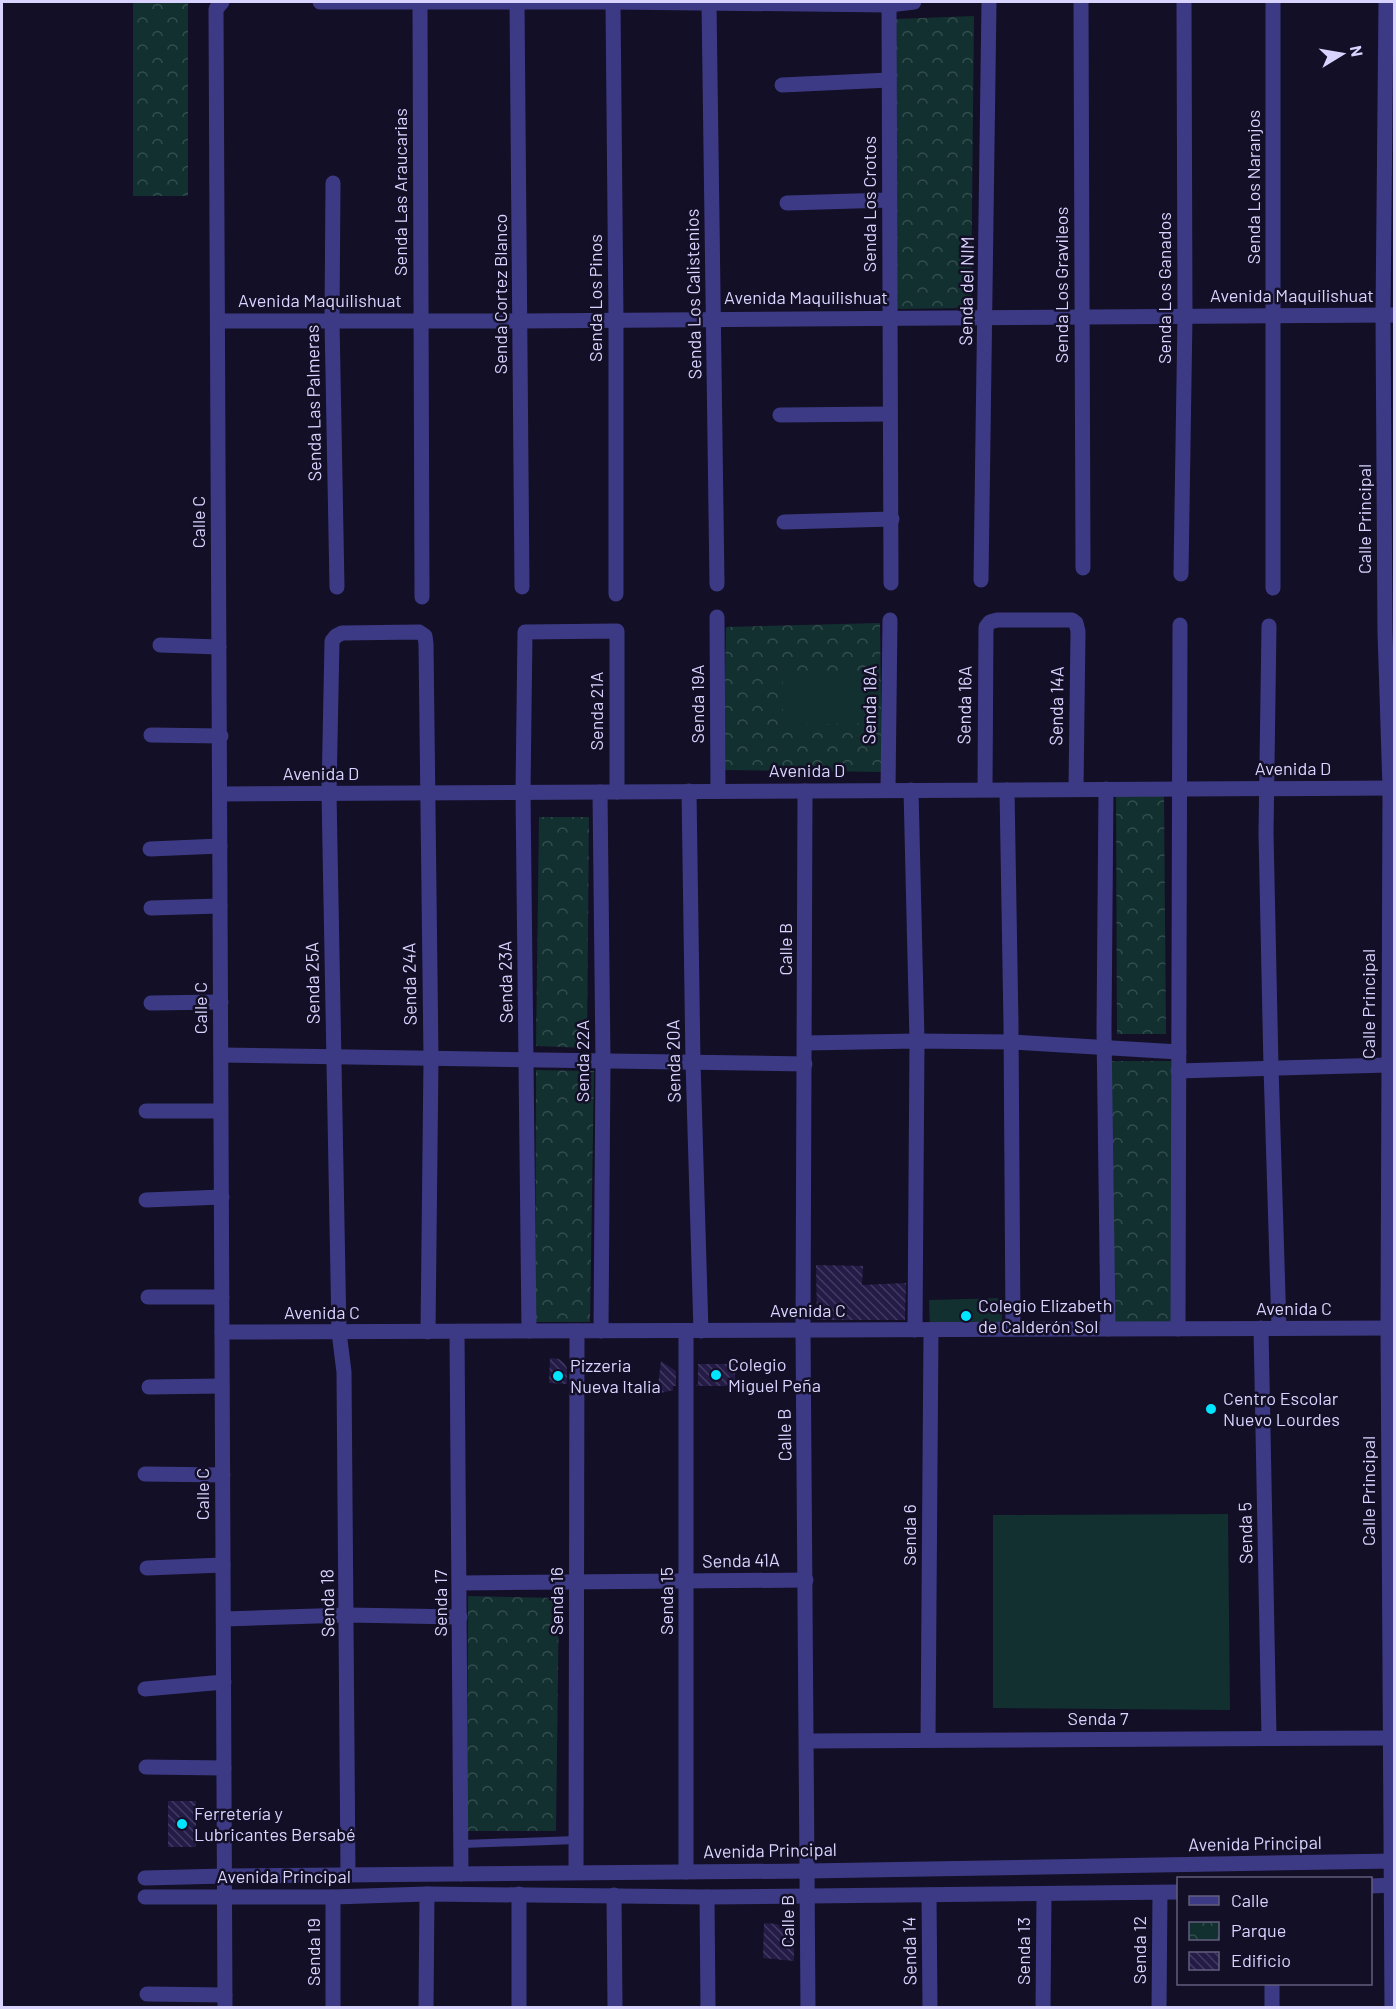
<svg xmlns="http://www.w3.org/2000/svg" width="1396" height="2009" font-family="Barlow,sans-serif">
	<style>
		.park { fill: url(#park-crowns) }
		.garden { fill: #12302f }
		.building { fill: url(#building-back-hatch) }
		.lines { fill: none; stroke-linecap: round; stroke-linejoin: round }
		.service { stroke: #3d3a85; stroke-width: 8 }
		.minor { stroke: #3d3a85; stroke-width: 15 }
		.poi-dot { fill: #00e5ff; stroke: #130f26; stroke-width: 2 }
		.labels { text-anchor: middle; stroke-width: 5; stroke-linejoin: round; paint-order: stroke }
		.street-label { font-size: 18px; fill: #d9d4ff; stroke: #130f26 }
		.poi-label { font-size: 18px; fill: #d9d4ff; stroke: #130f26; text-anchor: start }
	</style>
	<defs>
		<pattern id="park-crowns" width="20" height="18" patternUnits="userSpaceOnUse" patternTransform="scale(1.5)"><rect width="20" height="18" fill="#12302f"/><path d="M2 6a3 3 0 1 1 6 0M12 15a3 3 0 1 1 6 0" fill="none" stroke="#344d4e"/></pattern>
		<pattern id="building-back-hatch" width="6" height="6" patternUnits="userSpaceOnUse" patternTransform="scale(1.5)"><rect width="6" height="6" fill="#241b47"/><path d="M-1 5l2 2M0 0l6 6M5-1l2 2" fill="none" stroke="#433b63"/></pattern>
	</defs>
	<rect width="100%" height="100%" fill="#130f26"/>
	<!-- park -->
	<g class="park">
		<rect x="133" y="2" width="55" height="194"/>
		<polygon points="974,16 971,308 896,309 896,19"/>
		<polygon points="880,623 882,772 723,770 726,627"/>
		<polygon points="1116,795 1164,795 1166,1034 1117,1034"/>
		<polygon points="539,817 589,817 587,1048 536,1046"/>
		<polygon points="1110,1061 1171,1061 1173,1323 1114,1323"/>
		<polygon points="536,1070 594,1071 590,1322 535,1322"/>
		<polygon points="468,1596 559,1598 556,1831 467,1831"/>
	</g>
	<!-- garden -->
	<g class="garden">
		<polygon points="869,675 870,723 783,725 783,677"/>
		<polygon points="1002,1298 1002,1333 930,1331 929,1300"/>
		<polygon points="1228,1514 1230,1710 993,1708 993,1515"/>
	</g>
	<!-- building -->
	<g class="building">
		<polygon points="816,1265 863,1266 862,1285 906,1283 905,1320 817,1320"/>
		<polygon points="550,1358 559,1359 564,1363 567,1368 567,1384 549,1383"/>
		<polygon points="661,1361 676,1371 676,1386 673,1386 673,1390 657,1394"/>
		<polygon points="698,1364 735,1364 735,1386 696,1386 696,1384 698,1386"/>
		<rect x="168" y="1801" width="28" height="46"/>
		<polygon points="764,1923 777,1924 785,1928 794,1944 794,1961 763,1958"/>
	</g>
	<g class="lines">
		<!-- service -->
		<polyline class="service" points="462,1844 576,1840"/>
		<!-- minor -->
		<g class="minor">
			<polyline points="222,2 216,9 225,2008"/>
			<polyline points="320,2 613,2 889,5 914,2"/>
			<polyline points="517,2 522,587"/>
			<polyline points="613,2 616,320 616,594"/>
			<polyline points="1081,2 1083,568"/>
			<polyline points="1386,2 1383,315 1385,632 1390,788 1388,1328 1392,2008"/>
			<polyline points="420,3 422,597"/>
			<polyline points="709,3 717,584"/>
			<polyline points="889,5 891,583"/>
			<polyline points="782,85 889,80"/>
			<polyline points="333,183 332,320 337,587"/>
			<polyline points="787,203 889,200"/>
			<polyline points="218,321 521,321 1394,315"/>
			<polyline points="780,415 890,414"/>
			<polyline points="784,522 892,519"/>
			<polyline points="1181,574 1185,316 1184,2"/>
			<polyline points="981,580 989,2"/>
			<polyline points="1273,588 1273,2"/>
			<polyline points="717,617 718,791"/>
			<polyline points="1269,626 1266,833 1271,1067 1279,1328"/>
			<polyline points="160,645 219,647"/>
			<polyline points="151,735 221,736"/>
			<polyline points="985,789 986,627 990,622 997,620 1072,620 1076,623 1078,631 1076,789"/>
			<polyline points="1106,789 1104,1030 1108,1329"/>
			<polyline points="888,790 890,620"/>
			<polyline points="911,790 917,1041 915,1330"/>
			<polyline points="1007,790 1011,1025 1013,1329"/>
			<polyline points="689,791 693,1062 701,1331"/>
			<polyline points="805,791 803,1330 808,2008"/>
			<polyline points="600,792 603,1061 601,1331"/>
			<polyline points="220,794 1394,788"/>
			<polyline points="150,849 220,846"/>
			<polyline points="151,908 220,906"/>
			<polyline points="151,1003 221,1002"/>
			<polyline points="805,1043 917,1041 1011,1042 1179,1052"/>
			<polyline points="221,1055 805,1064"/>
			<polyline points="1178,1071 1388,1065"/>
			<polyline points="146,1111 220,1111"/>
			<polyline points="146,1200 222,1197"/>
			<polyline points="148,1297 222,1297"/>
			<polyline points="1261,1328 1269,1737"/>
			<polyline points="1178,1329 1180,625"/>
			<polyline points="529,1331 523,792 525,632 617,631 617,792"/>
			<polyline points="686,1331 686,1872"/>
			<polyline points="222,1332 1394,1328"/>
			<polyline points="457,1332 461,1874"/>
			<polyline points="149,1387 222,1386"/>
			<polyline points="145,1474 223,1475"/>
			<polyline points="147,1568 223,1565"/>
			<polyline points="460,1583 806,1580"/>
			<polyline points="224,1619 348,1615 460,1617"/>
			<polyline points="145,1689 224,1682"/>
			<polyline points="928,1740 931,1330"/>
			<polyline points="807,1741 1390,1738"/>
			<polyline points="146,1767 224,1768"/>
			<polyline points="576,1872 577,1331"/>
			<polyline points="348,1875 344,1372 339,1332 329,793 332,641 336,636 342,633 419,632 425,636 426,644 431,1058 428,1332"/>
			<polyline points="145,1878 225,1876 807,1871 1394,1861"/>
			<polyline points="1370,1886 1394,1885"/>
			<polyline points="614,1895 615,2008"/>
			<polyline points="929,1895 930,2008"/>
			<polyline points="145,1897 333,1897 427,1894 707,1897 1178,1892"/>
			<polyline points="707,1897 708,2008"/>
			<polyline points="147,1994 225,1995"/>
			<polyline points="333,2008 333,1897"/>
			<polyline points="426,2008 427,1894"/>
			<polyline points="519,2008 519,1894"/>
			<polyline points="1043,2008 1044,1894"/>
			<polyline points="1159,2008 1160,1893"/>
			<polyline points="1272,2008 1272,1984"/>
		</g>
	</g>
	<!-- markers -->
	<g class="poi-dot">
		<circle cx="966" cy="1316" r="6"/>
		<circle cx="716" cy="1375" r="6"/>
		<circle cx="558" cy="1376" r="6"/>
		<circle cx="1211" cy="1409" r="6"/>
		<circle cx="182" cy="1824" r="6"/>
	</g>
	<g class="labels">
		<!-- street labels -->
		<g class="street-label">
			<text transform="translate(1254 187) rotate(-90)" y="6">Senda Los Naranjos</text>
			<text transform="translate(401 192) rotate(-90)" y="6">Senda Las Araucarias</text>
			<text transform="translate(870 204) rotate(-90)" y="6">Senda Los Crotos</text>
			<text transform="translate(1062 285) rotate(-90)" y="6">Senda Los Gravileos</text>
			<text transform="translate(1165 288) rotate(-90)" y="6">Senda Los Ganados</text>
			<text transform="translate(967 291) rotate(-89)" y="6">Senda del NIM</text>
			<text transform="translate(501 294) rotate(-90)" y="6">Senda Cortez Blanco</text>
			<text transform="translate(694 294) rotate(-91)" y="6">Senda Los Calistenios</text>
			<text x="1292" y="302">Avenida Maquilishuat</text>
			<text transform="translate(596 298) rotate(-90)" y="6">Senda Los Pinos</text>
			<text x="806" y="304">Avenida Maquilishuat</text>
			<text x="320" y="307">Avenida Maquilishuat</text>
			<text transform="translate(314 403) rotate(-91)" y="6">Senda Las Palmeras</text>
			<text transform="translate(1365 519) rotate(-90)" y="6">Calle Principal</text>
			<text transform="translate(199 522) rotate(-90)" y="6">Calle C</text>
			<text transform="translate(698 704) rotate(-90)" y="6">Senda 19A</text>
			<text transform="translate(870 705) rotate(-89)" y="6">Senda 18A</text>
			<text transform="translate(965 705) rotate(-89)" y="6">Senda 16A</text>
			<text transform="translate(1057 706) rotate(-89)" y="6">Senda 14A</text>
			<text transform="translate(597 711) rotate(-90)" y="6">Senda 21A</text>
			<text x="1293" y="775">Avenida D</text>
			<text x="807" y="777">Avenida D</text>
			<text x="321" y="780">Avenida D</text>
			<text transform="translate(786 949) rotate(-90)" y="6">Calle B</text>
			<text transform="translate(506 982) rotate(-91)" y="6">Senda 23A</text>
			<text transform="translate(313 983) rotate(-91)" y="6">Senda 25A</text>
			<text transform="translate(410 984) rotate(-91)" y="6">Senda 24A</text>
			<text transform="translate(1369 1004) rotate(-90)" y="6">Calle Principal</text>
			<text transform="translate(201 1008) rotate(-90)" y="6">Calle C</text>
			<text transform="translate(583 1061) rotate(-90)" y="6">Senda 22A</text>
			<text transform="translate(674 1061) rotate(-91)" y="6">Senda 20A</text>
			<text x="1294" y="1315">Avenida C</text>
			<text x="808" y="1317">Avenida C</text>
			<text x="322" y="1319">Avenida C</text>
			<text transform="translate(785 1435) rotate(-91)" y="6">Calle B</text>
			<text transform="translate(1369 1491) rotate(-90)" y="6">Calle Principal</text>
			<text transform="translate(203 1494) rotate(-90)" y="6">Calle C</text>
			<text transform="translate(1246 1533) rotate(-91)" y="6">Senda 5</text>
			<text transform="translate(910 1535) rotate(-90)" y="6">Senda 6</text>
			<text transform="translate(741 1561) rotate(-1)" y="6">Senda 41A</text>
			<text transform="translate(557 1601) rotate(-90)" y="6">Senda 16</text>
			<text transform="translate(667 1601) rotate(-90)" y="6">Senda 15</text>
			<text transform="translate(328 1603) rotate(-91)" y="6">Senda 18</text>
			<text transform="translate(441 1603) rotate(-90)" y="6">Senda 17</text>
			<text x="1098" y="1725">Senda 7</text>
			<text transform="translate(1255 1844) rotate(-1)" y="6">Avenida Principal</text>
			<text transform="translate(770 1851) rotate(-1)" y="6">Avenida Principal</text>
			<text x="284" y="1883">Avenida Principal</text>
			<text transform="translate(788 1921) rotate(-90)" y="6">Calle B</text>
			<text transform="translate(1140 1950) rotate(-90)" y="6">Senda 12</text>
			<text transform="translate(910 1951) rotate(-91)" y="6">Senda 14</text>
			<text transform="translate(1024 1951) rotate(-90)" y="6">Senda 13</text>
			<text transform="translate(314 1952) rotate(-90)" y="6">Senda 19</text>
		</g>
		<!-- poi labels -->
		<g class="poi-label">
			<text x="978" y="1312">Colegio Elizabeth<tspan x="978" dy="21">de Calderón Sol</tspan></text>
			<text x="728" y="1371">Colegio<tspan x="728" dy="21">Miguel Peña</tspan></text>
			<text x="570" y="1372">Pizzeria<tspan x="570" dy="21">Nueva Italia</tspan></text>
			<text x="1223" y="1405">Centro Escolar<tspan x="1223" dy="21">Nuevo Lourdes</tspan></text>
			<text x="194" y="1820">Ferretería y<tspan x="194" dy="21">Lubricantes Bersabé</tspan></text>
		</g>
	</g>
	<!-- border -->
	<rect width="1396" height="2009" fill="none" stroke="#d9d4ff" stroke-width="6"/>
	<!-- legend -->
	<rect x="1177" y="1877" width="195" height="108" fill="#130f26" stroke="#625e7d" stroke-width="1.5"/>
	<rect x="1189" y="1896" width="30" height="9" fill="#3d3a85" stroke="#625e7d" stroke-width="1.5"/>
	<text x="1231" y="1907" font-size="18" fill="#d9d4ff">Calle</text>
	<rect x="1189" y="1922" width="30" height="18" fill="url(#park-crowns)" stroke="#625e7d" stroke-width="1.5"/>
	<text x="1231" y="1937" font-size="18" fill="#d9d4ff">Parque</text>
	<rect x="1189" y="1952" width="30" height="18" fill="url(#building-back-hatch)" stroke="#625e7d" stroke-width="1.5"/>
	<text x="1231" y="1967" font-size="18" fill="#d9d4ff">Edificio</text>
	<!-- north arrow -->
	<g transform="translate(1342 54) rotate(79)" stroke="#130f26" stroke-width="4.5" paint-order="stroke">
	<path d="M0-4.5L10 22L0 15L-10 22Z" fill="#d9d4ff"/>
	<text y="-9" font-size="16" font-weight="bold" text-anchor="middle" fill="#d9d4ff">N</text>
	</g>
</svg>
